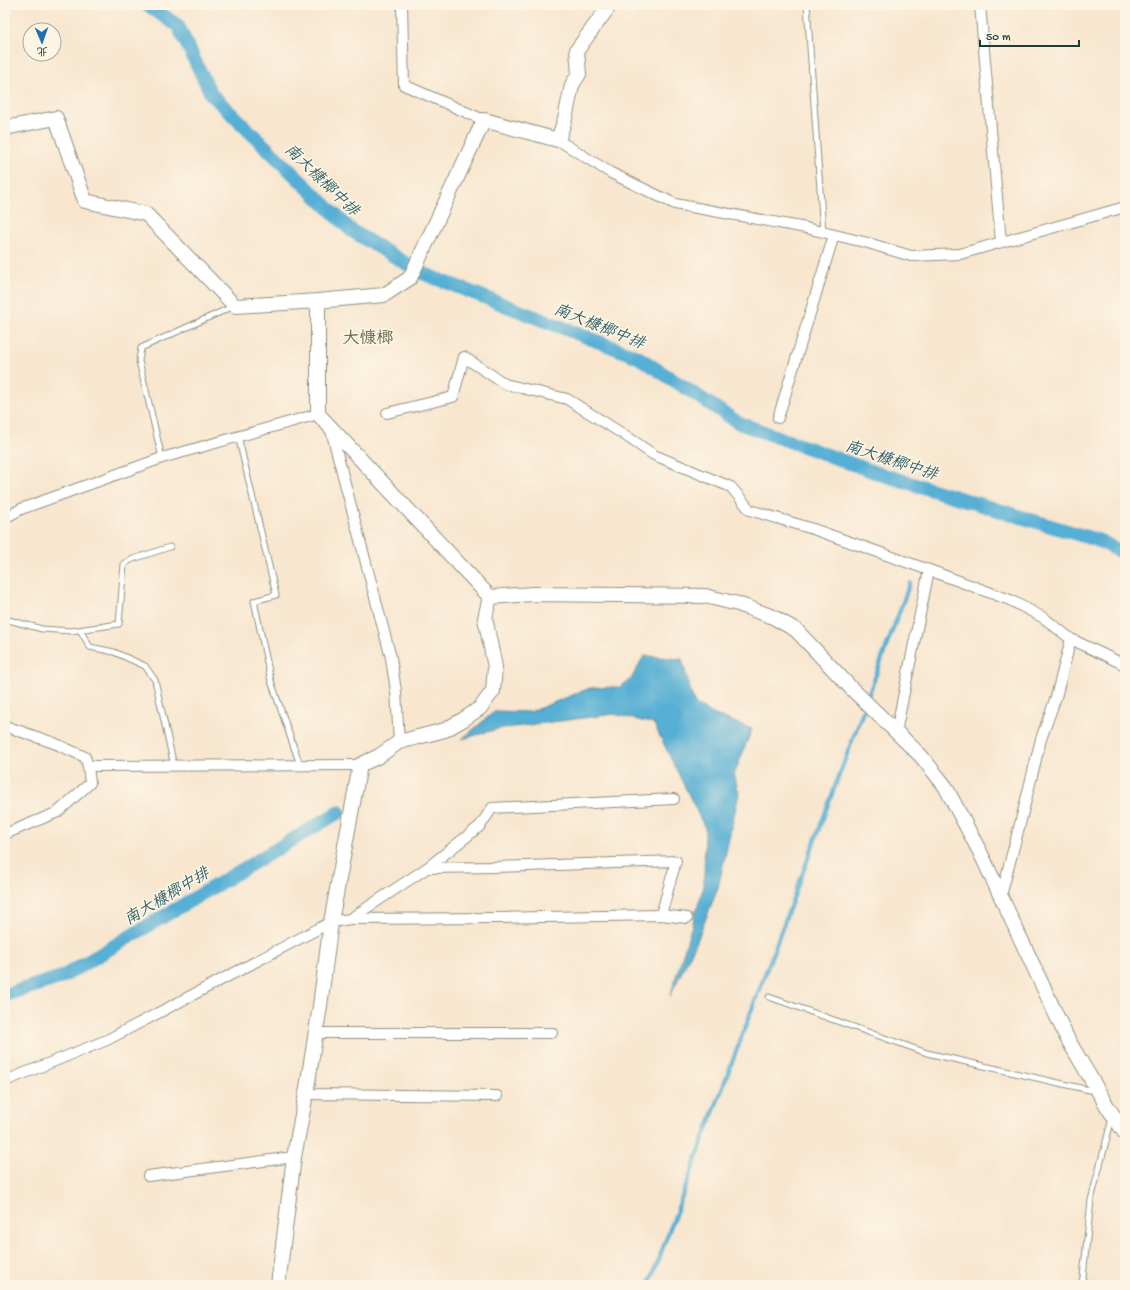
<svg xmlns="http://www.w3.org/2000/svg" width="1130" height="1290" font-family="'Gochi Hand','LXGW WenKai TC',sans-serif">
	<style>
		.water { fill: #57afd4; stroke: #3b7684 }
		.lines { fill: none; stroke-linecap: round; stroke-linejoin: round }
		.stream { stroke: #57afd4; stroke-width: 4 }
		.canal { stroke: #57afd4; stroke-width: 14 }
		.lane-casing { stroke: #8c9282; stroke-width: 7 }
		.street-casing { stroke: #8c9282; stroke-width: 12 }
		.secondary-casing { stroke: #8c9282; stroke-width: 16 }
		.lane { stroke: #fff; stroke-width: 5 }
		.street { stroke: #fff; stroke-width: 10 }
		.secondary { stroke: #fff; stroke-width: 14 }
		.labels { text-anchor: middle; stroke-width: 3.5; stroke-linejoin: round; paint-order: stroke }
		.water-label { font-size: 16px; font-style: italic; fill: #305f64; stroke: #fcf5e5 }
		.quarter-label { font-size: 17px; fill: #66644a; stroke: #fcf5e5 }
	</style>
	<rect width="100%" height="100%" fill="#fcf5e5"/>
	<filter id="ink" filterUnits="userSpaceOnUse"><feTurbulence type="fractalNoise" baseFrequency=".025" numOctaves="2"/><feDisplacementMap in="SourceGraphic" scale="8" xChannelSelector="R" yChannelSelector="G"/><feConvolveMatrix kernelMatrix="1 2 1 2 8 2 1 2 1" color-interpolation-filters="sRGB"/></filter>
	<filter id="wash" filterUnits="userSpaceOnUse"><feTurbulence type="fractalNoise" baseFrequency=".012" numOctaves="4" result="noise"/><feDisplacementMap in="SourceGraphic" scale="16" xChannelSelector="R" yChannelSelector="G"/><feGaussianBlur stdDeviation="0.9" result="paint"/><feColorMatrix in="noise" values="0 0 0 0 0 0 0 0 0 0 0 0 0 0 0 0 0 1.4 0 .05"/><feComposite in="paint" operator="in"/></filter>
	<g filter="url(#wash)">
		<rect width="100%" height="100%" fill="#f8e6cf"/>
		<!-- water -->
		<polygon class="water" points="644,656 682,659 694,703 713,714 752,729 734,775 739,793 718,888 697,941 670,996 704,886 705,828 654,724 614,714 498,729 462,739 495,711 530,712 590,688 620,687 631,679"/>
		<g class="lines">
			<!-- stream -->
			<g class="stream">
				<polyline points="867,699 910,583"/>
				<polyline points="649,1285 865,706"/>
			</g>
			<!-- canal -->
			<g class="canal">
				<polyline points="148,5 178,26 211,94 352,231 422,273 638,357 739,423 880,474 1100,541 1125,554"/>
				<polyline points="5,995 62,977 339,812"/>
			</g>
		</g>
	</g>
	<g filter="url(#ink)">
		<g class="lines">
			<defs>
				<g id="lane">
					<polyline points="807,5 823,232"/>
					<polyline points="238,436 276,595 254,601 271,681 300,765"/>
					<polyline points="162,458 139,361 141,348 234,306"/>
					<polyline points="5,619 42,629 71,631 119,624 124,564 133,559 170,547"/>
					<polyline points="80,630 90,647 114,652 145,666 155,680 174,766"/>
					<polyline points="769,997 927,1053 1094,1091"/>
					<polyline points="1081,1285 1083,1277 1091,1200 1112,1118"/>
				</g>
				<g id="street">
					<polyline points="402,5 404,85 484,120"/>
					<polyline points="980,5 1001,242"/>
					<polyline points="558,140 611,173 675,204 806,228 868,243 911,256 960,254 1125,207"/>
					<polyline points="387,413 453,397 464,357 505,384 567,399 626,436 654,455 731,487 750,510 813,529 929,570 896,732"/>
					<polyline points="778,418 834,235"/>
					<polyline points="331,430 391,658 396,691 399,742"/>
					<polyline points="5,518 21,509 162,458 318,414"/>
					<polyline points="929,570 1010,600 1044,618 1071,639 1125,665"/>
					<polyline points="5,726 54,743 85,757 88,766 360,765"/>
					<polyline points="5,834 58,812 90,783 88,766"/>
					<polyline points="427,868 496,867 676,861 661,915"/>
					<polyline points="1001,896 1021,820 1041,739 1056,697 1071,639"/>
					<polyline points="350,919 496,918 661,915 687,918"/>
					<polyline points="316,1033 552,1033"/>
					<polyline points="5,1081 107,1040 331,922 350,919 427,868 480,826 492,808 674,799"/>
					<polyline points="306,1094 497,1096"/>
					<polyline points="148,1176 294,1157"/>
				</g>
				<g id="secondary">
					<polyline points="5,128 56,118 85,201 146,214 235,306 318,301 384,295 410,278 484,120 558,140 565,119 572,85 579,74 577,50 610,5"/>
					<polyline points="318,301 318,414 490,597"/>
					<polyline points="490,597 533,594 705,596 738,604 773,617 796,630 852,689 921,756 945,786 981,854 1067,1038 1107,1106 1125,1133"/>
					<polyline points="278,1285 294,1157 306,1094 320,1006 331,922 360,765 379,756 399,742 445,730 464,719 480,708 493,691 495,667 485,618 490,597"/>
				</g>
			</defs>
			<!-- lane casing -->
			<use href="#lane" class="lane-casing"/>
			<!-- street casing -->
			<use href="#street" class="street-casing"/>
			<!-- secondary casing -->
			<use href="#secondary" class="secondary-casing"/>
			<!-- lane -->
			<use href="#lane" class="lane"/>
			<!-- street -->
			<use href="#street" class="street"/>
			<!-- secondary -->
			<use href="#secondary" class="secondary"/>
		</g>
	</g>
	<g class="labels">
		<!-- water labels -->
		<g class="water-label">
			<text transform="translate(323 179) rotate(44)" y="6">南大槺榔中排</text>
			<text transform="translate(600 325) rotate(22)" y="6">南大槺榔中排</text>
			<text transform="translate(892 459) rotate(18)" y="6">南大槺榔中排</text>
			<text transform="translate(166 895) rotate(-31)" y="6">南大槺榔中排</text>
		</g>
		<!-- quarter labels -->
		<g class="quarter-label">
			<text x="368" y="343">大慷榔</text>
		</g>
	</g>
	<!-- margin -->
	<rect width="1130" height="1290" fill="none" stroke="#fcf5e5" stroke-width="20"/>
	<!-- north arrow -->
	<g transform="translate(42 42) rotate(178)"><circle r="19" fill="#fcf5e5" stroke="#a4ab9e"/>
	<path d="M0-3L7 15L0 10L-7 15Z" fill="#1f6fb2"/>
	<text y="-6" font-size="11" font-weight="bold" text-anchor="middle" fill="#1f3d34">北</text>
	</g>
	<!-- scale -->
	<path d="M980 40v6h99v-6" fill="none" stroke="#1f3d34" stroke-width="2"/>
	<text x="986" y="40" font-size="12" fill="#1f3d34" stroke="#fcf5e5" stroke-width="3" paint-order="stroke">50 m</text>
</svg>
